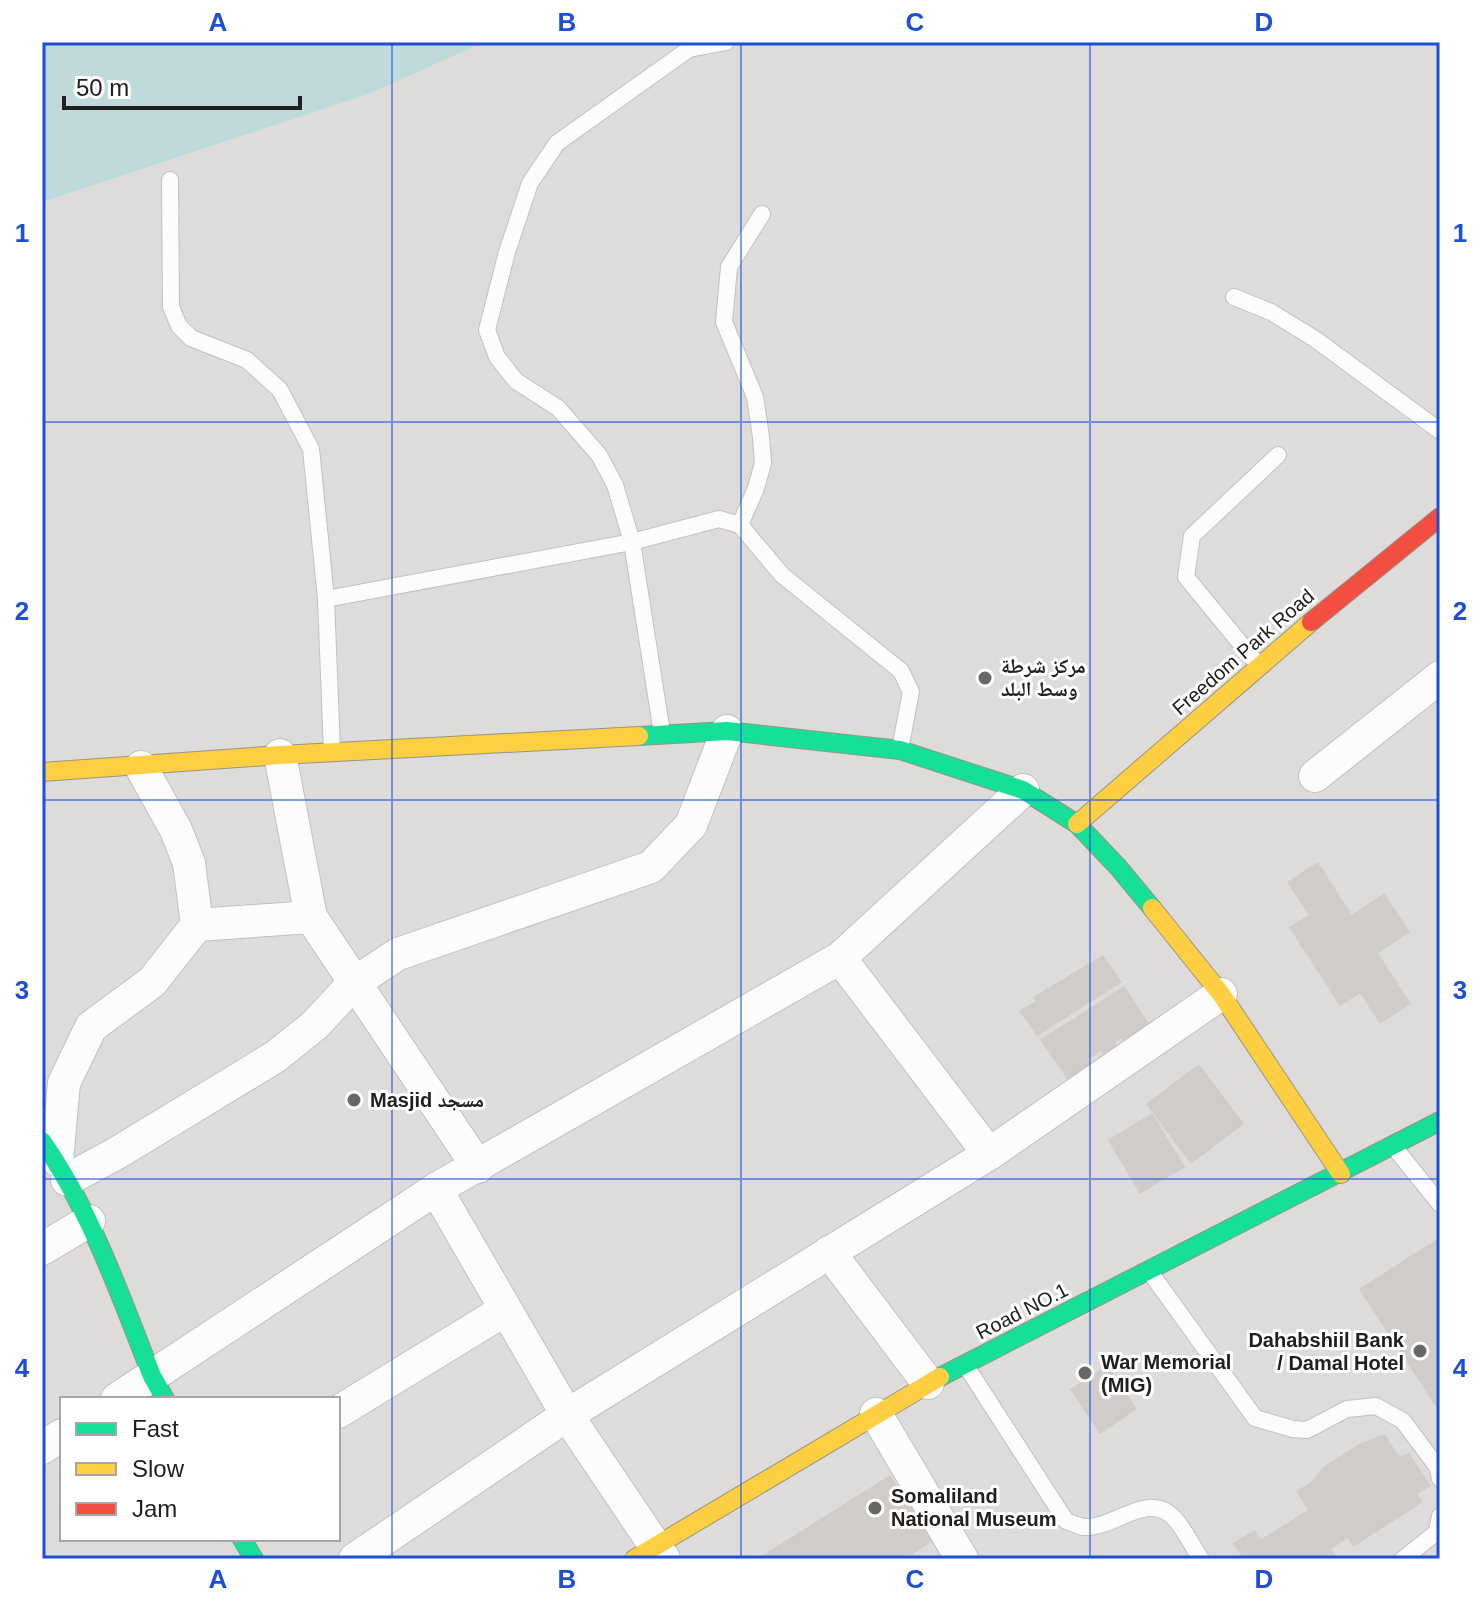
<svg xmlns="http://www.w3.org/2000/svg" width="1482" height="1601" font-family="Helvetica,'Noto Naskh Arabic',sans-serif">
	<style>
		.residential { fill: #dddcda; fill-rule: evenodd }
		.water { fill: #c0dadc }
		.building { fill: #cfccca }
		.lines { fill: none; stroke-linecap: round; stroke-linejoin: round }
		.lane-casing { stroke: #c1c1bf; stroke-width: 18 }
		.street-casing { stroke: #c1c1bf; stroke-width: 34 }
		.fast-casing { stroke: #969583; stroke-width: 20 }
		.slow-casing { stroke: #969583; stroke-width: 20 }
		.jam-casing { stroke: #969583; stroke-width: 20 }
		.lane { stroke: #fcfcfc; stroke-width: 16 }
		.street { stroke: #fcfcfc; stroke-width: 32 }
		.fast { stroke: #16e098; stroke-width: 18 }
		.slow { stroke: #ffcf43; stroke-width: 18 }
		.jam { stroke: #f24e42; stroke-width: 18 }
		.grid { fill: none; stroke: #1d4ed8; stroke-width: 2; stroke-opacity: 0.55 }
		.poi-dot { fill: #686766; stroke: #fff; stroke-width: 3 }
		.labels { text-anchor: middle; stroke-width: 6; stroke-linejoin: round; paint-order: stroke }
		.street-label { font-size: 20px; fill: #202020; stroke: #fff }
		.poi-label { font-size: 20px; font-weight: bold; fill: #202020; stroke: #fff; text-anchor: start }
		.neatline { fill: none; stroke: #1d4ed8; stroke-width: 3 }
		.grid-label { font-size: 26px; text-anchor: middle; font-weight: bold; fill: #1d4ed8 }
	</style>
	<rect width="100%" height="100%" fill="#eeece9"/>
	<!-- residential -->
	<path class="residential" d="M42,42H1440V1559H42ZM62,1399H338V1539H62Z"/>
	<!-- water -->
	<polygon class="water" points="42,42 484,42 369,94 42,202"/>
	<!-- building -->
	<g class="building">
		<polygon points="1318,862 1352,915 1384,893 1410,932 1378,953 1411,1004 1380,1024 1360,993 1340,1006 1289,927 1309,915 1287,882"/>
		<polygon points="1103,955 1122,982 1037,1036 1019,1011 1036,1001 1033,997"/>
		<polygon points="1124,986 1150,1025 1124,1043 1121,1038 1115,1042 1119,1048 1105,1058 1101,1051 1089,1059 1092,1064 1068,1080 1040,1040"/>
		<polygon points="1199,1064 1244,1124 1191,1164 1146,1104"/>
		<polygon points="1152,1113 1185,1167 1140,1194 1108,1140"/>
		<polygon points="1440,1237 1440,1413 1359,1289"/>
		<polygon points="1107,1365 1137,1409 1100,1434 1070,1389"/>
		<polygon points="1384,1434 1400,1457 1409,1453 1431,1486 1417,1494 1423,1502 1353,1547 1348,1538 1331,1549 1339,1559 1243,1559 1233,1543 1255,1530 1261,1539 1308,1510 1296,1491 1313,1481 1322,1468 1359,1444"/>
		<polygon points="890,1475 933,1541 905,1559 757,1559"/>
	</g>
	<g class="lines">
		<defs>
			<g id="lane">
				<polyline points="170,180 171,307 179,326 191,338 247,360 280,390 311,449 326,599 332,751"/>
				<polyline points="1234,297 1271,312 1315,339 1440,431"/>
				<polyline points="740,525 756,488 763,463 761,437 755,397 724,322 729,267 762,214"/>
				<polyline points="326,599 632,542 719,519 740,525 782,575 901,671 911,692 900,749"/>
				<polyline points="1259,666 1186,577 1192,536 1278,455"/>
				<polyline points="662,733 632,542 615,485 599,455 558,408 516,381 497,357 487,330 507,252 530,183 557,143 689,49 726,42"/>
				<polyline points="1394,1147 1440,1204"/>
				<polyline points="1150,1272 1255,1418 1293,1429 1307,1430 1347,1409 1376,1406 1403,1421 1438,1468 1440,1479"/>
				<path d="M966,1366L1066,1521C1072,1523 1078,1526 1084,1527C1114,1529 1147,1491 1173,1517C1184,1528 1192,1546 1201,1559"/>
				<polyline points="1403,1559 1437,1532 1440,1516"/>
			</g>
			<g id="street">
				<polyline points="280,755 311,917 478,1167"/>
				<polyline points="1315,776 1440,677"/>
				<polyline points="197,925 311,917"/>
				<polyline points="840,958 989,1154"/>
				<polyline points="57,1160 64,1083 91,1027 152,982 197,925 189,863 176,830 141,767"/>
				<polyline points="67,1180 117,1153 275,1057 315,1025 354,983 398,954 651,867 691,825 727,731"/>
				<polyline points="436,1189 567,1415 664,1559"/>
				<polyline points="42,1249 89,1221"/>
				<polyline points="829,1252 928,1383"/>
				<polyline points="117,1399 436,1189 840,958 1023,790"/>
				<polyline points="338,1412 505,1310"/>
				<polyline points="876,1414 962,1559"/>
				<polyline points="42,1448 62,1435"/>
				<polyline points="355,1559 567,1415 989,1154 1221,994"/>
			</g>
			<g id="fast">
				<polyline points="639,736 727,731 900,750 1023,790 1077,824 1118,867 1152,908"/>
				<path d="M42,1141C92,1213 120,1295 152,1376L165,1399"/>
				<polyline points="940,1377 1440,1121"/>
				<polyline points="242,1539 254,1559"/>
			</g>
			<g id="slow">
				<polyline points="42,772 280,755 639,736"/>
				<polyline points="1077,824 1311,622"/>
				<polyline points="1152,908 1221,994 1341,1174"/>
				<polyline points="634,1559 940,1377"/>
			</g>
			<polyline id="jam" points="1311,622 1440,517"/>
		</defs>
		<!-- lane casing -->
		<use href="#lane" class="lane-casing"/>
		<!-- street casing -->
		<use href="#street" class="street-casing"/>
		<!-- fast casing -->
		<use href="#fast" class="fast-casing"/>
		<!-- slow casing -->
		<use href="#slow" class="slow-casing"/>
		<!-- jam casing -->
		<use href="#jam" class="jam-casing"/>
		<!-- lane -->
		<use href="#lane" class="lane"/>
		<!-- street -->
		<use href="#street" class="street"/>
		<!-- fast -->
		<use href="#fast" class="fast"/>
		<!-- slow -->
		<use href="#slow" class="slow"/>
		<!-- jam -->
		<use href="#jam" class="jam"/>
	</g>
	<!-- grid -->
	<path class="grid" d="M392,42V1559M741,42V1559M1090,42V1559M42,422H1440M42,800H1440M42,1179H1440"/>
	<!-- markers -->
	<g class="poi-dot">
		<circle cx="985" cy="678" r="8"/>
		<circle cx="354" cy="1100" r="8"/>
		<circle cx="1420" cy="1351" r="8"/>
		<circle cx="1085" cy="1373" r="8"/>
		<circle cx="875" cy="1508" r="8"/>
	</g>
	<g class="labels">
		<!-- street labels -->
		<g class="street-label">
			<text transform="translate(1243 652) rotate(-41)" y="7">Freedom Park Road</text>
			<text transform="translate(1022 1311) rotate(-27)" y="7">Road NO.1</text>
		</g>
		<!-- poi labels -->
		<g class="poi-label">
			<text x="1001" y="673">مركز شرطة<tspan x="1001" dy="23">وسط البلد</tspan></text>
			<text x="370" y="1107">Masjid مسجد</text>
			<text x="1404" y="1347" text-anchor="end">Dahabshiil Bank<tspan x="1404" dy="23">/ Damal Hotel</tspan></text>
			<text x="1101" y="1369">War Memorial<tspan x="1101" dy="23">(MIG)</tspan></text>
			<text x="891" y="1503">Somaliland<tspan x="891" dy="23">National Museum</tspan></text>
		</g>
	</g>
	<!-- border -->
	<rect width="1482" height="1601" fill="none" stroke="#ffffff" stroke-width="88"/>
	<!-- legend -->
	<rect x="60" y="1397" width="280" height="144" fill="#ffffff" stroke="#a6a6a6" stroke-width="2"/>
	<rect x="76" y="1423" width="40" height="12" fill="#16e098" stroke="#a6a6a6" stroke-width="2"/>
	<text x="132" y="1437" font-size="24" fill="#202020">Fast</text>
	<rect x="76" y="1463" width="40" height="12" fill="#ffcf43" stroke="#a6a6a6" stroke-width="2"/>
	<text x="132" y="1477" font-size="24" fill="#202020">Slow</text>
	<rect x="76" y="1503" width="40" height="12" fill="#f24e42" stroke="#a6a6a6" stroke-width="2"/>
	<text x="132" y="1517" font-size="24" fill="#202020">Jam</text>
	<!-- scale -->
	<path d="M64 96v12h236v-12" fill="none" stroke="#202020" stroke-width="4"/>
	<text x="76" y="96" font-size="24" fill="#202020" stroke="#ffffff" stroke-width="6" paint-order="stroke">50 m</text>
	<rect x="44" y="44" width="1394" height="1513" class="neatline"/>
	<g class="grid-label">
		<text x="218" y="31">A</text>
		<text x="567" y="31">B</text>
		<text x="915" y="31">C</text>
		<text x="1264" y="31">D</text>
		<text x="22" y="242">1</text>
		<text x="1460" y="242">1</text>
		<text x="22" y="620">2</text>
		<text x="1460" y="620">2</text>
		<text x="22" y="999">3</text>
		<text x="1460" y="999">3</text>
		<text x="22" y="1377">4</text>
		<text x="1460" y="1377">4</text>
		<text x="218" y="1588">A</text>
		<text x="567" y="1588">B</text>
		<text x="915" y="1588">C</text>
		<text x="1264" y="1588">D</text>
	</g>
</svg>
